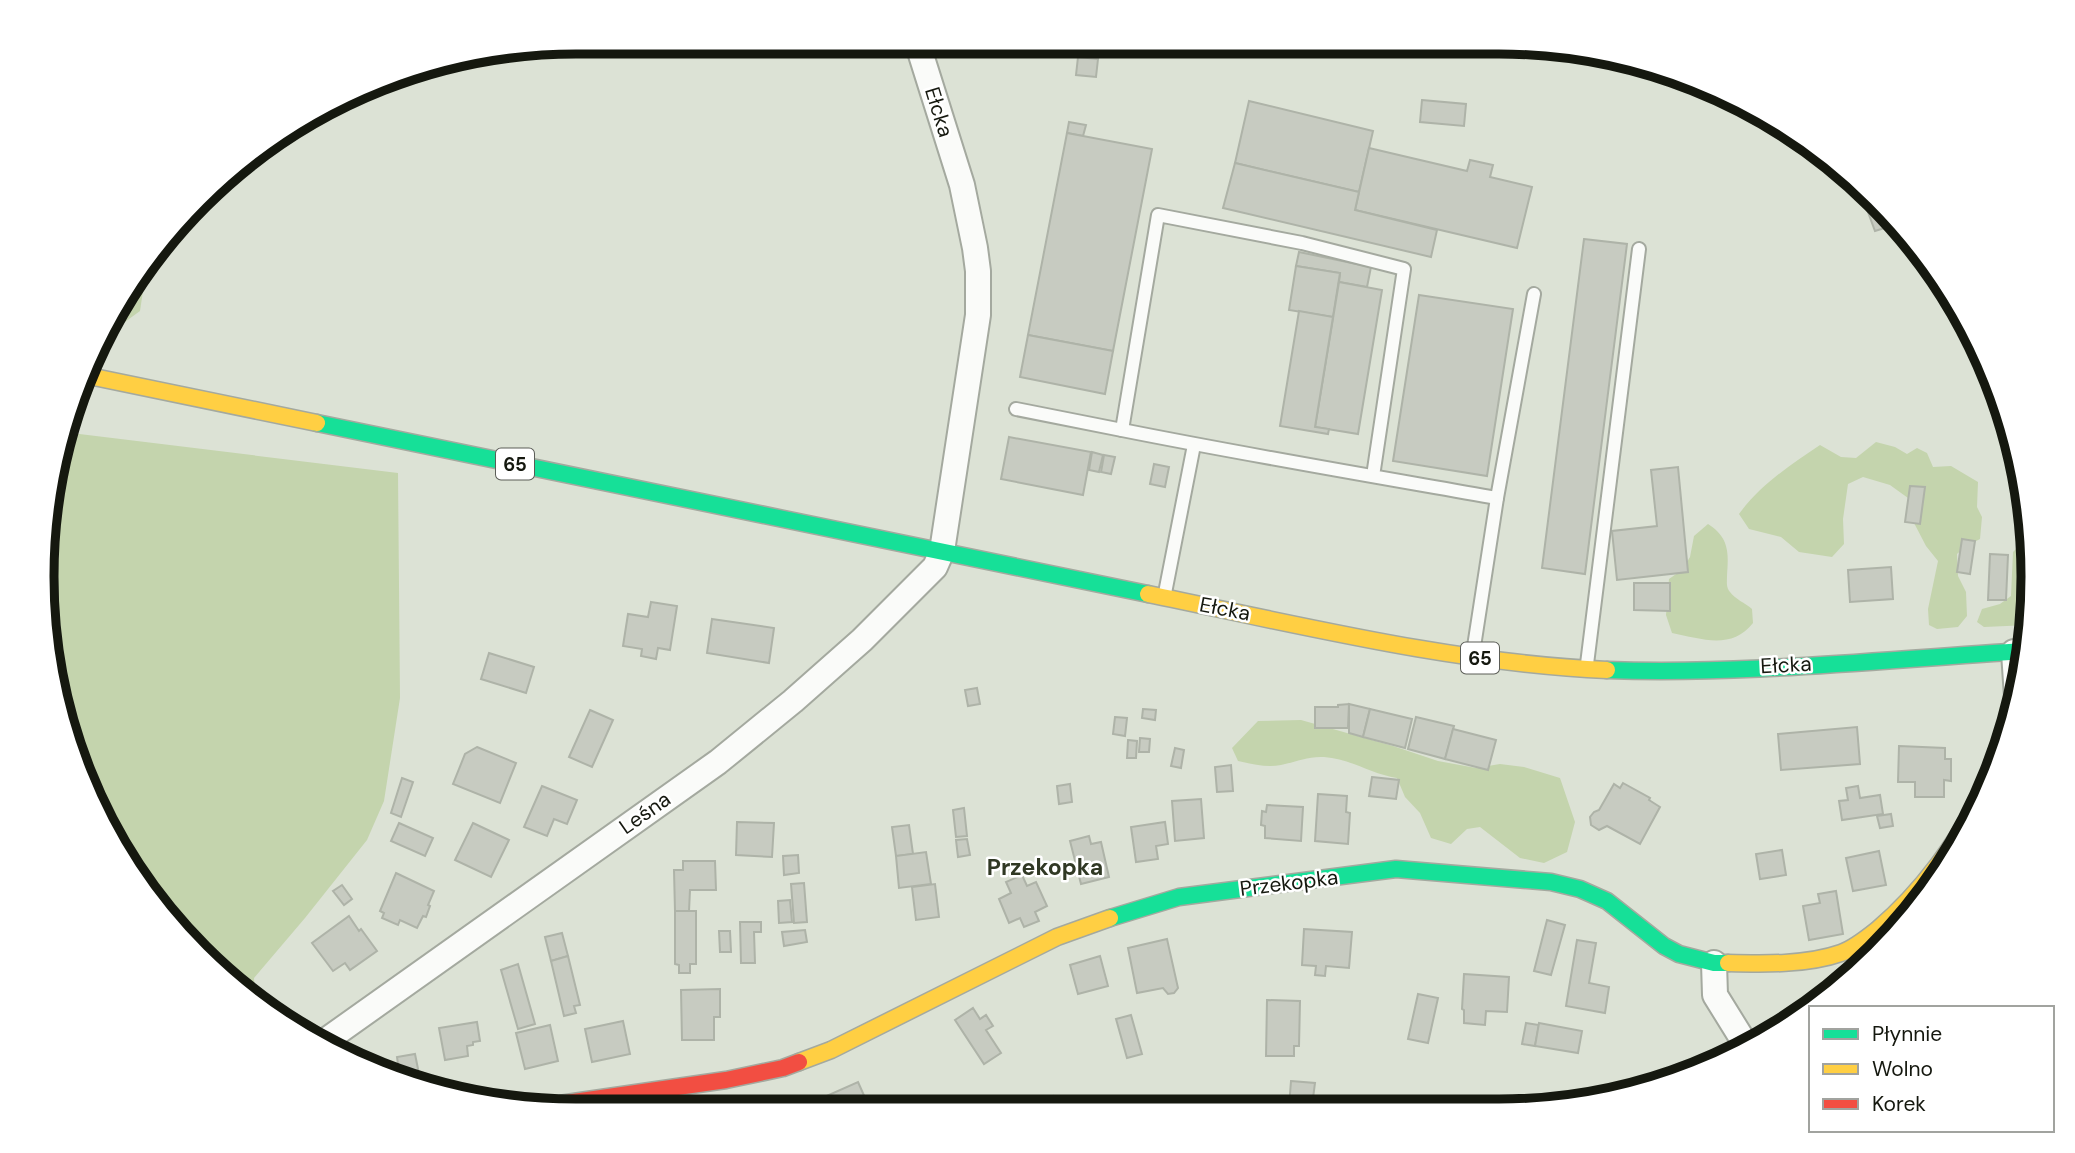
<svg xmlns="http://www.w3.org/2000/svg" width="2075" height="1153" font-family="'DM Sans',sans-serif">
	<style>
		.green { fill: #c4d4ad }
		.building { fill: #c7cbc1; stroke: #aeb3a8; stroke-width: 2 }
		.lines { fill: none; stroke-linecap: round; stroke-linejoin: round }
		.lane-casing { stroke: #a4a99f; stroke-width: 16 }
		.street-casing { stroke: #a4a99f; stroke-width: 28 }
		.fast-casing { stroke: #a4a99f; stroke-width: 19 }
		.slow-casing { stroke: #a4a99f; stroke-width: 19 }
		.jam-casing { stroke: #a4a99f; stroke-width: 19 }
		.lane { stroke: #fafbf9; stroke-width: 12 }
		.street { stroke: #fafbf9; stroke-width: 24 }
		.fast { stroke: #16e098; stroke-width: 16 }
		.slow { stroke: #ffcf43; stroke-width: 16 }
		.jam { stroke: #f24e42; stroke-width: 16 }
		.labels { text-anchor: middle; stroke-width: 5; stroke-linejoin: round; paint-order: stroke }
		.shield { fill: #fff; stroke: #5b5d57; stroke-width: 2 }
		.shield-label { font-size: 19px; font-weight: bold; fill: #15180f }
		.street-label { font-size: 21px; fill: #15180f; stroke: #fff }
		.neighbourhood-label { font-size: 23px; font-weight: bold; fill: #303824; stroke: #fff }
		.rim { fill: none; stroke: #15180f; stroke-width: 9 }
	</style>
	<rect width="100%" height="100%" fill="#dce2d5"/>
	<!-- green -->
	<g class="green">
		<polygon points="147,264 140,311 107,335 132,279"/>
		<polygon points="63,432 398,473 400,698 384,801 367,840 305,918 254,978 255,995 174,929 83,781 43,611 60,438"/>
		<path d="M1876,442L1895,447L1907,454L1917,448L1927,453L1933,467L1951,466L1978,482L1977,507L1982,517L1980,539L1966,546L1957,554L1958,576L1966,592L1967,616L1958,627L1937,629L1929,625L1928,609L1938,561L1926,546L1913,521L1908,498L1890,485L1863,477L1848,484L1843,519L1844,544L1832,557L1799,552L1781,537L1749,529L1739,514C1760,485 1790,465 1820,445L1841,457L1856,458Z"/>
		<path d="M1708,524C1729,537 1729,553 1727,576C1727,583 1726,587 1730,592C1735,599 1745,603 1752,609L1753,623C1732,650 1702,639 1672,633L1666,615L1669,579L1682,570L1690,557L1694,536Z"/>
		<polygon points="2031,534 2032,542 2029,625 1984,627 1977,622 1982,609 2000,604 2011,596 2013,552"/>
		<path d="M1301,720L1393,746L1438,761L1476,768L1500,764L1524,767L1560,778L1575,822L1567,852L1544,863L1520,858L1480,827L1467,829L1451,844L1431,838L1420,813L1405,797L1397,778C1371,774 1351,759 1324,757C1308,756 1296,762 1281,765C1267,768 1252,764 1238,761L1232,748L1258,721Z"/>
	</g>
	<!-- building -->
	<g class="building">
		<polygon points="1078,57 1098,59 1096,77 1076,75"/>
		<polygon points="1422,100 1466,104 1464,126 1420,122"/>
		<polygon points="1249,101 1373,131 1359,192 1235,163"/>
		<polygon points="1069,122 1086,125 1083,136 1067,133"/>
		<polygon points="1067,133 1152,149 1113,351 1028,335"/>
		<polygon points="1369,148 1467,171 1470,160 1493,165 1490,177 1532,187 1517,248 1355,210"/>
		<polygon points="1235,163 1359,192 1355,210 1437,230 1431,257 1223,208"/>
		<polygon points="1869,194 1887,213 1891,226 1875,231 1862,196"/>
		<polygon points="1584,239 1627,244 1585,574 1542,568"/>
		<polygon points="1299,252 1371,267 1367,287 1339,282 1340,273 1296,266"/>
		<polygon points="1296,266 1340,273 1333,317 1289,310"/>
		<polygon points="1339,282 1382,290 1358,434 1315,427"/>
		<polygon points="1419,295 1513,309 1487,476 1393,461"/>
		<polygon points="1299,311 1333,317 1315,427 1329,429 1328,434 1280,426"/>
		<polygon points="1028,335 1113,351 1105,394 1020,377"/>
		<polygon points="1009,437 1091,452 1083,495 1001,479"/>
		<polygon points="1092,452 1103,455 1099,472 1089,470"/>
		<polygon points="1104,455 1115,457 1111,474 1101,472"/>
		<polygon points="1154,464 1169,467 1165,487 1150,484"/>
		<polygon points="1678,467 1688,572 1617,580 1612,531 1657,526 1651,470"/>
		<polygon points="1910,486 1925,487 1920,524 1905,522"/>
		<polygon points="1962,539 1975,541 1970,574 1957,572"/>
		<polygon points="1990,554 2008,555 2006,600 1988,600"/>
		<polygon points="1891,567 1893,599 1850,602 1848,570"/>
		<polygon points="1634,583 1670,583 1670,611 1634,610"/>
		<polygon points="651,602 677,606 670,650 658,648 656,659 641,656 642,649 623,646 628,614 648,617"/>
		<polygon points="712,619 774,628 769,663 707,653"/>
		<polygon points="489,653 534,667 526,693 481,679"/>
		<polygon points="977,688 980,704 968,706 965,690"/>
		<polygon points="1349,704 1370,709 1363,737 1349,733"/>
		<polygon points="1349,704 1348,728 1315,728 1315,707 1338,707 1338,705"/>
		<polygon points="1143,709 1156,710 1155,720 1142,718"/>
		<polygon points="1370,709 1412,719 1405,748 1363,737"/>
		<polygon points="590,710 613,720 592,767 569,757"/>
		<polygon points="1115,717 1127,718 1125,736 1113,734"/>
		<polygon points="1416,717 1454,726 1445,759 1408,749"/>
		<polygon points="1857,727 1860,764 1781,770 1778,734"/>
		<polygon points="1453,729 1496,740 1488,770 1445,759"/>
		<polygon points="1140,738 1150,739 1149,752 1139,752"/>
		<polygon points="1128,740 1137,741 1136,758 1127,758"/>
		<polygon points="1899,746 1945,748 1945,759 1951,759 1951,781 1944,780 1944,797 1915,797 1915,782 1898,782"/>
		<polygon points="477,747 516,763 500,803 453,784 465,754"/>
		<polygon points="1175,748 1184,750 1181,768 1171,766"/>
		<polygon points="1231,765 1233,791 1217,792 1215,767"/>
		<polygon points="1372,777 1399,780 1396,799 1369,796"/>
		<polygon points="402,778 413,782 401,817 391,813"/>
		<polygon points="1623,783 1650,798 1649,800 1660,807 1640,844 1607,826 1599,830 1591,825 1590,817 1594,812 1599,810 1614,784 1620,788"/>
		<polygon points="1070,784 1072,802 1059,804 1057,786"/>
		<polygon points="542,786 577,800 567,824 554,819 547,836 524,827"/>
		<polygon points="1858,786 1860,798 1880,795 1883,814 1842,820 1839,801 1848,800 1846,788"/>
		<polygon points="1318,794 1347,796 1346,812 1350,813 1348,844 1315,841"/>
		<polygon points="1201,799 1204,838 1175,841 1172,801"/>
		<polygon points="1267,805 1303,807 1301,841 1265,838 1265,826 1261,825 1262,811 1266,812"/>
		<polygon points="964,808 967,836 956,837 953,810"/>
		<polygon points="1891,814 1893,826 1880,828 1877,816"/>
		<polygon points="737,822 774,823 772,857 736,855"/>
		<polygon points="1165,822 1168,844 1156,846 1158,859 1136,862 1131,827"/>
		<polygon points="399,823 433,838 425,856 391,841"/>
		<polygon points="473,823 509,840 491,877 455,860"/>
		<polygon points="909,825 913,854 896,856 892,827"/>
		<polygon points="1089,836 1091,844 1101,842 1109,877 1081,884 1070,841"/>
		<polygon points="967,839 970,855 958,857 956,840"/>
		<polygon points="1782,850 1786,875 1760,879 1756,854"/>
		<polygon points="1879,851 1886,885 1853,891 1846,858"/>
		<polygon points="926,852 931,884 899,888 896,856"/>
		<polygon points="798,855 799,873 784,875 783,856"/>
		<polygon points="683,861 715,861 716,890 690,890 689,911 675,911 674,870 683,870"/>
		<polygon points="396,873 434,891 428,905 430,906 426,917 423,916 417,928 400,920 398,925 382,918 384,913 380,911"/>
		<polygon points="1022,875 1027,886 1036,882 1047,906 1035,912 1039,921 1024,927 1020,918 1009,923 999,899 1011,893 1006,882"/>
		<polygon points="804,883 807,922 794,923 791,884"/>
		<polygon points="935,884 939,917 916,920 912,887"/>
		<polygon points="342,885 352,899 344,905 333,891"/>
		<polygon points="1836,891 1843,934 1809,940 1803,906 1820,903 1818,894"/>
		<polygon points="790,900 792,922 779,923 778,901"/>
		<polygon points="675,911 696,911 696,964 690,964 690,973 679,973 679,965 675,964"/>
		<polygon points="349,916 359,931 361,929 377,951 350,970 345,963 333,971 312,943"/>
		<polygon points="1547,920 1565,925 1551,975 1534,971"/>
		<polygon points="740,922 761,922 761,932 754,932 755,963 741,963"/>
		<polygon points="1304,929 1352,932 1349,968 1326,966 1325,976 1315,975 1316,966 1302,965"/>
		<polygon points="805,930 807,942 784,946 782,932"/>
		<polygon points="719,931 730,931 731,952 720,952"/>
		<polygon points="562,933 568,956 551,961 545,937"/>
		<polygon points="1167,939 1178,988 1174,993 1168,994 1163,988 1137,993 1128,948"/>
		<polygon points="1577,940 1596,943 1589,983 1609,987 1605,1013 1566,1006"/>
		<polygon points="568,956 580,1005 574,1006 576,1013 564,1016 551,961"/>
		<polygon points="1100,956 1108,986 1078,994 1070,965"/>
		<polygon points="518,964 535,1024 518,1029 501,970"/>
		<polygon points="1464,974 1509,977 1507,1012 1486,1011 1485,1025 1464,1023 1464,1010 1462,1009"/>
		<polygon points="720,989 720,1017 714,1017 714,1040 682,1040 681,990"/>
		<polygon points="1418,994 1438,998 1428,1043 1408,1039"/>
		<polygon points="1267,1000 1300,1001 1299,1046 1294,1046 1294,1056 1266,1056"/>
		<polygon points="973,1008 980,1019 986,1015 993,1026 986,1030 1001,1053 984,1064 955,1020"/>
		<polygon points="1131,1015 1142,1054 1127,1058 1116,1019"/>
		<polygon points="623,1021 630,1054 592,1062 585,1029"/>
		<polygon points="477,1022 480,1041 473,1042 473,1045 467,1046 468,1056 445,1060 439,1028"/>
		<polygon points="1526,1023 1539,1025 1535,1046 1522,1044"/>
		<polygon points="1539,1023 1582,1031 1578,1053 1535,1046"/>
		<polygon points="550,1025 558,1061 525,1069 516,1033"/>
		<polygon points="415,1054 419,1074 400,1077 397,1057"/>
		<polygon points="1291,1081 1315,1083 1312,1106 1289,1107"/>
		<polygon points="858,1082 870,1109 827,1109 822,1098"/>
		<polygon points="1053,1096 1057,1108 1044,1108 1041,1100"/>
	</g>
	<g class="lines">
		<defs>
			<g id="lane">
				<polyline points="1016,409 1122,430"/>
				<polyline points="70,425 73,409"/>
				<path d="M1373,476L1404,269L1302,243L1158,215L1122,430C1247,455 1372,476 1497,498"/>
				<polyline points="1165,593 1194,445"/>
				<polyline points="1473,653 1497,498 1534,294"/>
				<polyline points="1587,664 1639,249"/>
			</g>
			<g id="street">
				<polyline points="2014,652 2017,697"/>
				<polyline points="1714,963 1715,995 1746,1045"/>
				<polyline points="321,1044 718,762 793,701 862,640 935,567 942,551 978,315 978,271 975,248 962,185 917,42"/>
			</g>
			<g id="fast">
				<polyline points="317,423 1148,594"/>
				<path d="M1607,670C1746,675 1888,659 2027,651"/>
				<polyline points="1110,918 1179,897 1396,869 1551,882 1580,889 1607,901 1664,946 1679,954 1714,963 1728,963"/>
			</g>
			<g id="slow">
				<polyline points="89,376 317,423"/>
				<path d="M1148,594C1300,625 1452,663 1607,670"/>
				<path d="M1728,963C1763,964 1807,965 1841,953C1853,949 1867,938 1877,930C1925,889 1955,844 1986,790"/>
				<polyline points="799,1062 831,1050 1057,937 1110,918"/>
			</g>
			<polyline id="jam" points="532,1108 726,1080 783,1068 799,1062"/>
		</defs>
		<!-- lane casing -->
		<use href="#lane" class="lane-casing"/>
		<!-- street casing -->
		<use href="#street" class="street-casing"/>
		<!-- fast casing -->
		<use href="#fast" class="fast-casing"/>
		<!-- slow casing -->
		<use href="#slow" class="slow-casing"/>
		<!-- jam casing -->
		<use href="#jam" class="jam-casing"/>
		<!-- lane -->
		<use href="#lane" class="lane"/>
		<!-- street -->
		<use href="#street" class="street"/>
		<!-- fast -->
		<use href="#fast" class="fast"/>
		<!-- slow -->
		<use href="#slow" class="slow"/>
		<!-- jam -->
		<use href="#jam" class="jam"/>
	</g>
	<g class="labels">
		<!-- shield labels -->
		<g class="shield">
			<rect x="496" y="448.5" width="38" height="31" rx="5"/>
			<rect x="1461" y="642.5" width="38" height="31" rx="5"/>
		</g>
		<g class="shield-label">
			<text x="515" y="471">65</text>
			<text x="1480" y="665">65</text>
		</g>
		<!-- street labels -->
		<g class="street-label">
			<text transform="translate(939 112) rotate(73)" y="7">Ełcka</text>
			<text transform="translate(1225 609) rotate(11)" y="7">Ełcka</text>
			<text transform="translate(1786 665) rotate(-3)" y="7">Ełcka</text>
			<text transform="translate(645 813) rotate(-35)" y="7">Leśna</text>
			<text transform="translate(1289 883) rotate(-7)" y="7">Przekopka</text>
		</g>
		<!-- neighbourhood labels -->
		<g class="neighbourhood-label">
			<text x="1045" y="875">Przekopka</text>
		</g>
	</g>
	<!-- crop -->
	<path d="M0 0H2075V1153H0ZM576 54H1499A522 522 0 0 1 2021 576V577A522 522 0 0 1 1499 1099H576A522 522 0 0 1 54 577V576A522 522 0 0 1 576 54Z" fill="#fff" fill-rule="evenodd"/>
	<path class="rim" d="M576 54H1499A522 522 0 0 1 2021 576V577A522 522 0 0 1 1499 1099H576A522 522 0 0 1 54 577V576A522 522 0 0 1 576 54Z"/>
	<!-- legend -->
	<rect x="1809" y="1006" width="245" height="126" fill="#ffffff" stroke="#a1a39f" stroke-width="2"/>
	<rect x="1823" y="1029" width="35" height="10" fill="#16e098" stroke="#a1a39f" stroke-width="2"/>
	<text x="1872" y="1041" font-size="21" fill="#15180f">Płynnie</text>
	<rect x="1823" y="1064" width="35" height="10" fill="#ffcf43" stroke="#a1a39f" stroke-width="2"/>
	<text x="1872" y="1076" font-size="21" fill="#15180f">Wolno</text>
	<rect x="1823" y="1099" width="35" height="10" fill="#f24e42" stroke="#a1a39f" stroke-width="2"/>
	<text x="1872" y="1111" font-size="21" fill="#15180f">Korek</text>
</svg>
